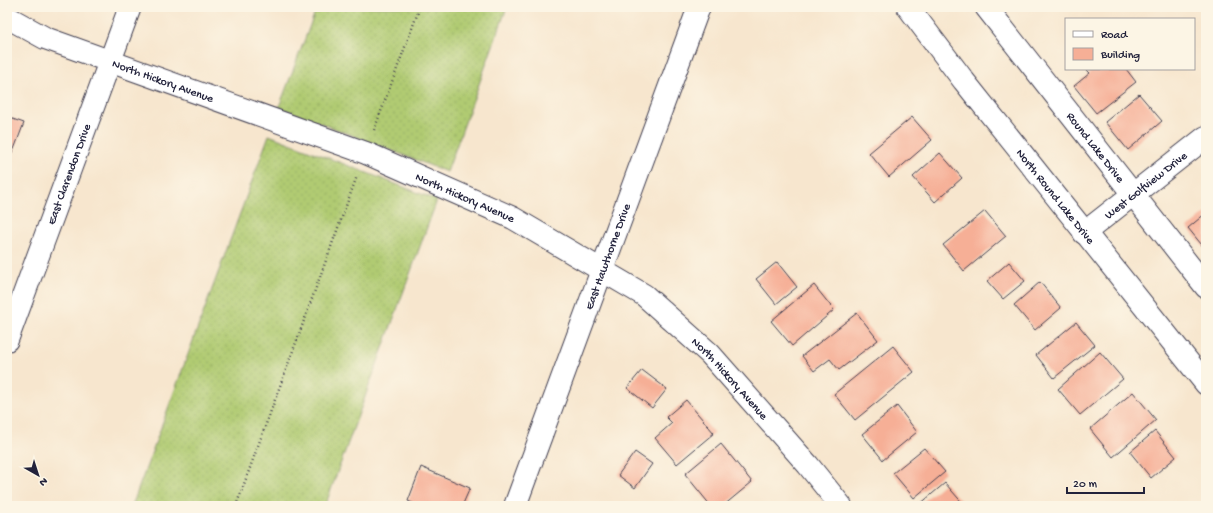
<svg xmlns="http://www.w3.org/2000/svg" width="1213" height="513" font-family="'Gochi Hand',sans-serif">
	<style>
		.grass { fill: url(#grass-dots); stroke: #697656 }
		.building { fill: #f6af96 }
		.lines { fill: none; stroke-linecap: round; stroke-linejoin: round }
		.minor-casing { stroke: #423f51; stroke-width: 24 }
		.path { stroke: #423f51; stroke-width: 2.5; stroke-dasharray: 1 3; stroke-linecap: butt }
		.minor { stroke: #fff; stroke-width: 22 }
		.labels { text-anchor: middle; stroke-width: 4; stroke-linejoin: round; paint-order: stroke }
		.street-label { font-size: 12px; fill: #22223b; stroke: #fcf5e5 }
	</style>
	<defs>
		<pattern id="grass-dots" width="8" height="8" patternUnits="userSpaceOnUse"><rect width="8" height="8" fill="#b0cb72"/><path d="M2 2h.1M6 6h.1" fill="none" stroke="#97ae64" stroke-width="1.8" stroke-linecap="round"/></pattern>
	</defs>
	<rect width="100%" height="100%" fill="#fcf5e5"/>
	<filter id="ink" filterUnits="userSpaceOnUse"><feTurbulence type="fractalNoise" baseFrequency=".025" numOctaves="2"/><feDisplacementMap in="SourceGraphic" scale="8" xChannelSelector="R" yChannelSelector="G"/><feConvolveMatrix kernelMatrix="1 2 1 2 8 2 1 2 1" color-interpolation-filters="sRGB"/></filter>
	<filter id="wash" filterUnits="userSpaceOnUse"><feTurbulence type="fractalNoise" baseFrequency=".012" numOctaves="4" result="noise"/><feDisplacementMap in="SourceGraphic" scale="16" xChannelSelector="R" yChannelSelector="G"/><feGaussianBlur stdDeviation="0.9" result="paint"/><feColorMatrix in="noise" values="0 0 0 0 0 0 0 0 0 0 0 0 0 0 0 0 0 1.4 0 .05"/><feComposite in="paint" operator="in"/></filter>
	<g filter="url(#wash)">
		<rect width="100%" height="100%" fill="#f7e6ce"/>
		<!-- grass -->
		<g class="grass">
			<polygon points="317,7 507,7 447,172 279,107"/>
			<polygon points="269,135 437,200 325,506 132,506"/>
		</g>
		<g id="blocks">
			<!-- building -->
			<g class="building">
				<polygon points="1086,69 1126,69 1136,82 1096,113 1074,86 1090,73"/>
				<polygon points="1139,94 1162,121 1128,150 1105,122"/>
				<polygon points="7,117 24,123 13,152 7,150"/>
				<polygon points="912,117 932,140 889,177 869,153"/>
				<polygon points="940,153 962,178 935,202 913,177"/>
				<polygon points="985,211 1006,236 964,271 943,245"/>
				<polygon points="1206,213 1206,250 1188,228"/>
				<polygon points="777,262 797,287 776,304 756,279"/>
				<polygon points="1009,262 1025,281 1003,299 987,281"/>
				<polygon points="1040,282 1061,308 1035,330 1014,305"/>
				<polygon points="814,285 834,310 792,346 771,321"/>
				<polygon points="857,313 878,340 839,370 830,359 814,371 802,356"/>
				<polygon points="1076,322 1095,345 1054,378 1036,355"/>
				<polygon points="893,346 914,372 855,420 834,394"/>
				<polygon points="1100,352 1123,379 1080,415 1058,389"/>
				<polygon points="642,370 667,389 652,408 627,388"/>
				<polygon points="1133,392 1156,420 1113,457 1090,429"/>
				<polygon points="686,400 714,433 677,464 655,438 672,423 666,417"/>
				<polygon points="897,406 917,432 883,460 862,434"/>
				<polygon points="1155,431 1176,457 1151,478 1130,452"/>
				<polygon points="721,444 752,482 723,506 711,506 685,474"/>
				<polygon points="924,448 945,472 914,498 893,473"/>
				<polygon points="635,452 652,464 635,488 618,475"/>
				<polygon points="421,467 470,488 462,506 419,506 408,501"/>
				<polygon points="945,483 965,506 920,506 919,505"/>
			</g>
		</g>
	</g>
	<g filter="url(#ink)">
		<use href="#blocks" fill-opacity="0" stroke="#423f51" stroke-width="1"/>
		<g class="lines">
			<defs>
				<g id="minor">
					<path id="s1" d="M908,7L964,81L1206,384"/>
					<path id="s2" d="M986,7L1206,287"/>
					<path id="s3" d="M7,17L45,38L366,153L513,218L644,295L710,354L808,465L841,506"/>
					<path id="s4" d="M1084,233L1206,137"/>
					<path id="s5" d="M7,340L130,7"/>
					<path id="s6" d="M515,506L699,7"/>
				</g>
			</defs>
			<!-- minor casing -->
			<use href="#minor" class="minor-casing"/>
			<!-- path -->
			<g class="path">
				<polyline points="374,130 420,7"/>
				<polyline points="236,506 357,176"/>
			</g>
			<!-- minor -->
			<use href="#minor" class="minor"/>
		</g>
	</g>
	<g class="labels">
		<!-- street labels -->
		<g class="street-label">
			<text dy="4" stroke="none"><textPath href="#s3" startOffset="169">North Hickory Avenue</textPath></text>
			<text dy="4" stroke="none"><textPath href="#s2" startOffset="178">Round Lake Drive</textPath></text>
			<text dy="4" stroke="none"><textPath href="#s5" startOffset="177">East Clarendon Drive</textPath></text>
			<text dy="4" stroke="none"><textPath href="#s4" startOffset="78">West Golfview Drive</textPath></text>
			<text dy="4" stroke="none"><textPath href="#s3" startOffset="493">North Hickory Avenue</textPath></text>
			<text dy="4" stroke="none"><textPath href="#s1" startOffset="240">North Round Lake Drive</textPath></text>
			<text dy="4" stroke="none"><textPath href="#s6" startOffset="266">East Hawthorne Drive</textPath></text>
			<text dy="4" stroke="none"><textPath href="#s3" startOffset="817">North Hickory Avenue</textPath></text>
		</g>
	</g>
	<!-- margin -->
	<rect width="1213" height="513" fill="none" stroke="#fcf5e5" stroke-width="24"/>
	<!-- legend -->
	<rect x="1065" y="18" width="130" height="52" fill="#fcf5e5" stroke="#a5a1a1"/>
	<rect x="1073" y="31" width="20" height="6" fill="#ffffff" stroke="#a5a1a1"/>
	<text x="1101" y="38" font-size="12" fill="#22223b">Road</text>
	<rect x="1073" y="48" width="20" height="12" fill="#f6af96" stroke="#a5a1a1"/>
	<text x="1101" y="58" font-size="12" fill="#22223b">Building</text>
	<!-- north arrow -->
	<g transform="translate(38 475) rotate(141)" stroke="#fcf5e5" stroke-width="3" paint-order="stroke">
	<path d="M0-3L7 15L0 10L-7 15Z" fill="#22223b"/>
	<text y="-6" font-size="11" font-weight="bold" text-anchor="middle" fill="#22223b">N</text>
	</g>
	<!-- scale -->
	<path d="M1067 487v6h77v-6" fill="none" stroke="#22223b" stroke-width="2"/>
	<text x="1073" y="487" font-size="12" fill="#22223b" stroke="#fcf5e5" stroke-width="3" paint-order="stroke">20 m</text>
</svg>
